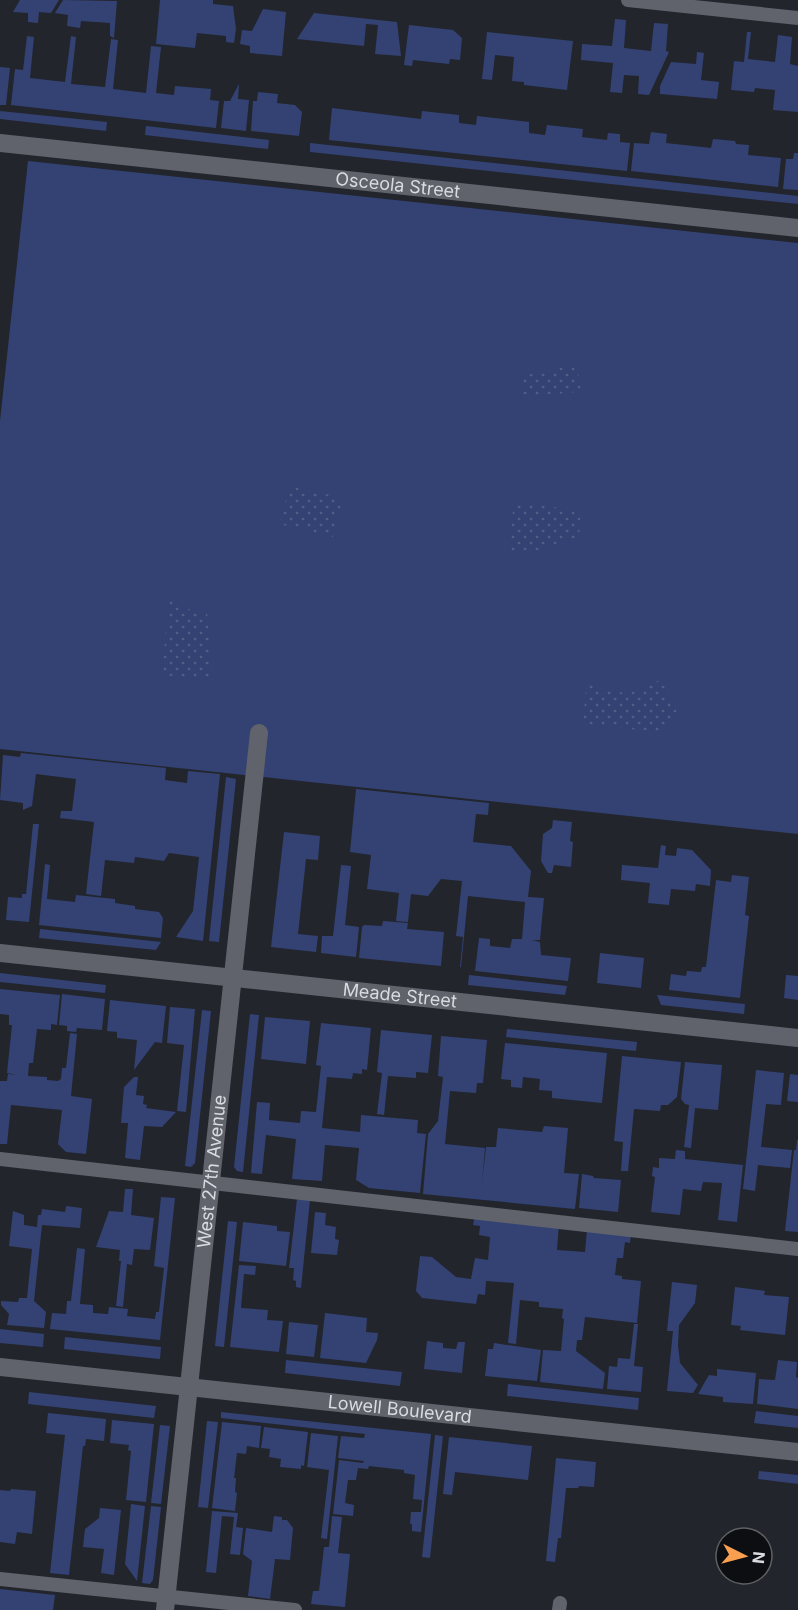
<svg xmlns="http://www.w3.org/2000/svg" width="798" height="1610" font-family="Inter,sans-serif">
	<style>
		.grass { fill: #334273 }
		.park { fill: url(#park-dots) }
		.lines { fill: none; stroke-linecap: round; stroke-linejoin: round }
		.lane { stroke: #60636b; stroke-width: 14 }
		.street { stroke: #60636b; stroke-width: 18 }
		.secondary { stroke: #60636b; stroke-width: 18 }
		.labels { text-anchor: middle; stroke-width: 5; stroke-linejoin: round; paint-order: stroke }
		.street-label { font-size: 18px; fill: #d9dbe0; stroke: #0d0e11 }
	</style>
	<defs>
		<pattern id="park-dots" width="8" height="8" patternUnits="userSpaceOnUse" patternTransform="scale(1.5)"><rect width="8" height="8" fill="#334273"/><path d="M2 2h.1M6 6h.1" fill="none" stroke="#505d87" stroke-width="1.8" stroke-linecap="round"/></pattern>
	</defs>
	<rect width="100%" height="100%" fill="#22252c"/>
	<!-- grass -->
	<g class="grass">
		<polygon points="20,0 59,0 51,13 39,12 38,23 28,22 28,13 13,12"/>
		<polygon points="63,0 117,1 114,38 110,36 110,23 81,21 80,28 67,26 68,15 55,13"/>
		<polygon points="160,0 213,0 213,4 233,6 236,29 234,43 226,42 226,36 197,33 195,48 156,44"/>
		<polygon points="263,9 286,12 282,56 250,53 250,46 240,44 242,30 252,31"/>
		<polygon points="314,13 397,22 401,56 375,54 378,25 366,24 364,46 297,39"/>
		<polygon points="615,19 626,20 624,48 651,51 654,23 668,24 666,51 669,52 649,95 638,94 639,76 624,75 622,93 610,92 613,63 581,60 582,44 612,46"/>
		<polygon points="409,25 453,30 462,38 460,60 450,59 449,64 413,60 412,66 404,65"/>
		<polygon points="487,32 573,41 567,90 524,85 524,82 512,81 514,57 495,55 492,80 482,79"/>
		<polygon points="747,32 751,32 748,59 775,62 778,35 792,37 790,64 798,66 798,112 773,110 775,90 755,88 754,92 731,90 734,61 744,62"/>
		<polygon points="27,36 34,37 30,78 65,82 71,36 76,37 71,84 105,87 111,39 118,40 113,89 146,93 151,46 161,47 156,93 174,95 175,86 211,89 210,100 219,101 216,128 11,105 15,69 23,70"/>
		<polygon points="697,52 704,53 701,80 719,82 717,99 660,94 660,86 671,62 696,64"/>
		<polygon points="0,67 10,68 6,105 0,105"/>
		<polygon points="239,84 238,99 249,100 246,131 221,128 224,101 230,101"/>
		<polygon points="258,92 278,94 277,103 295,105 302,112 299,136 251,131 253,101 257,101"/>
		<polygon points="332,108 421,119 422,111 459,115 459,123 476,125 477,116 529,122 529,133 545,135 547,125 583,129 582,137 607,140 608,133 620,134 620,142 630,143 627,171 329,140"/>
		<polygon points="0,111 107,122 106,131 0,119"/>
		<polygon points="146,126 269,140 268,149 145,135"/>
		<polygon points="651,132 667,134 666,143 711,148 713,139 735,141 736,144 749,145 748,155 781,158 778,187 631,171 634,143 649,144"/>
		<polygon points="310,143 798,196 798,204 310,152"/>
		<polygon points="794,153 798,153 798,190 783,189 786,159 793,159"/>
		<polygon points="28,161 798,243 798,834 0,749 0,421"/>
		<polygon points="21,753 166,768 165,780 187,783 188,771 220,774 203,941 176,937 193,911 199,857 169,853 164,861 135,857 134,863 105,860 101,896 86,894 94,822 60,818 61,811 72,811 76,779 36,774 32,806 23,810 23,803 0,800 3,755 20,757"/>
		<polygon points="226,777 236,779 219,942 209,941"/>
		<polygon points="356,789 489,803 488,815 476,814 473,842 511,846 531,871 528,897 544,898 540,940 532,940 540,942 541,955 571,958 568,981 475,971 479,938 490,939 490,946 510,948 512,939 522,939 525,902 468,896 461,967 460,967 463,937 456,936 462,881 441,879 428,896 411,894 408,922 396,921 399,893 367,889 371,855 350,852"/>
		<polygon points="553,820 572,822 570,841 573,842 571,867 554,865 552,873 548,873 541,861 543,834 552,828"/>
		<polygon points="33,824 39,824 29,922 6,920 8,897 22,898 22,894 26,894"/>
		<polygon points="284,832 320,836 318,860 306,859 298,934 318,936 316,952 271,947"/>
		<polygon points="661,845 666,846 665,855 676,856 677,848 692,850 711,870 710,886 696,884 695,891 671,889 669,905 648,903 650,883 621,880 622,865 658,868"/>
		<polygon points="45,864 50,865 47,899 75,902 76,895 115,899 115,903 135,906 135,909 159,912 163,918 161,938 39,925"/>
		<polygon points="341,865 351,866 345,925 359,927 356,957 321,953 322,936 333,936"/>
		<polygon points="732,875 749,877 745,915 749,916 740,998 669,990 671,974 686,976 687,971 701,972 702,967 706,967 716,880 731,882"/>
		<polygon points="383,921 408,923 407,929 444,932 441,966 359,958 362,927 364,925 382,926"/>
		<polygon points="40,929 161,942 156,950 39,938"/>
		<polygon points="600,953 644,958 641,988 597,983"/>
		<polygon points="0,973 106,985 105,993 0,982"/>
		<polygon points="469,975 567,986 565,995 468,985"/>
		<polygon points="786,975 798,976 798,1000 784,998"/>
		<polygon points="0,989 60,995 57,1025 51,1024 51,1030 37,1029 33,1063 29,1063 28,1076 47,1077 47,1080 58,1081 61,1079 62,1068 66,1068 70,1033 77,1034 71,1096 92,1099 86,1154 66,1152 58,1144 62,1110 11,1105 7,1144 0,1144 0,1081 7,1081 8,1074 17,1075 7,1073 12,1025 9,1025 9,1015 0,1014"/>
		<polygon points="62,994 105,999 102,1030 77,1028 76,1032 67,1031 67,1026 59,1025"/>
		<polygon points="657,995 745,1004 744,1014 661,1005"/>
		<polygon points="110,1000 166,1006 162,1043 155,1042 134,1070 137,1040 117,1038 117,1032 107,1031"/>
		<polygon points="170,1007 195,1009 186,1112 177,1111 184,1045 167,1043"/>
		<polygon points="202,1010 211,1011 195,1163 191,1167 185,1166"/>
		<polygon points="250,1014 259,1015 243,1172 237,1171 234,1167"/>
		<polygon points="265,1017 310,1021 306,1064 261,1059"/>
		<polygon points="321,1023 371,1028 367,1070 362,1069 362,1074 353,1073 352,1079 327,1077 322,1128 360,1132 361,1115 418,1120 417,1133 426,1134 420,1193 369,1188 356,1180 359,1148 325,1145 322,1181 292,1179 296,1139 266,1135 262,1174 251,1173 257,1102 270,1103 269,1120 300,1123 301,1111 316,1112 321,1066 316,1065"/>
		<polygon points="507,1029 637,1042 636,1051 506,1037"/>
		<polygon points="381,1030 432,1035 428,1073 416,1072 416,1078 388,1076 384,1115 377,1114 382,1073 377,1072"/>
		<polygon points="441,1036 487,1040 483,1083 477,1083 476,1093 450,1091 445,1144 485,1148 482,1183 486,1147 496,1147 498,1128 542,1132 544,1126 568,1128 564,1173 579,1174 575,1209 423,1194 428,1134 438,1121 443,1077 438,1076"/>
		<polygon points="505,1043 607,1053 602,1103 552,1098 552,1091 539,1090 540,1079 523,1077 522,1088 511,1087 511,1080 501,1079"/>
		<polygon points="622,1056 681,1062 677,1097 668,1105 661,1105 660,1111 634,1109 628,1171 621,1171 623,1142 614,1141"/>
		<polygon points="685,1062 722,1065 718,1110 695,1108 691,1148 684,1147 689,1105 685,1104 681,1099"/>
		<polygon points="756,1070 784,1073 781,1105 766,1104 761,1147 792,1150 790,1168 758,1165 755,1191 743,1189"/>
		<polygon points="790,1074 798,1075 798,1102 787,1101"/>
		<polygon points="134,1077 138,1077 136,1095 144,1096 143,1104 147,1105 146,1108 176,1112 162,1127 144,1126 140,1160 125,1158 128,1123 121,1123 124,1087"/>
		<polygon points="797,1140 798,1140 798,1232 785,1231 794,1150 796,1150"/>
		<polygon points="676,1150 685,1151 685,1159 743,1165 737,1222 718,1220 722,1183 703,1182 701,1191 683,1189 680,1215 651,1212 655,1177 652,1176 653,1167 659,1168 659,1158 675,1159"/>
		<polygon points="582,1174 593,1176 594,1178 621,1180 618,1212 579,1208"/>
		<polygon points="125,1189 133,1189 131,1215 154,1218 150,1250 134,1249 132,1265 127,1264 123,1307 116,1306 121,1261 119,1261 120,1250 96,1247 109,1211 123,1212"/>
		<polygon points="161,1197 175,1198 160,1340 50,1329 52,1313 66,1314 67,1301 71,1301 77,1248 85,1249 80,1304 93,1305 93,1313 108,1314 109,1307 128,1309 127,1316 155,1319 156,1312 159,1312 164,1268 154,1266"/>
		<polygon points="297,1199 310,1200 301,1288 296,1287 296,1281 293,1280 294,1268 289,1268"/>
		<polygon points="66,1206 82,1208 80,1228 42,1225 34,1301 46,1312 44,1328 7,1325 9,1314 1,1305 1,1301 18,1302 19,1298 27,1298 32,1249 9,1246 13,1211 24,1215 24,1225 37,1227 38,1215 41,1215 42,1209 65,1212"/>
		<polygon points="315,1212 326,1213 325,1225 336,1227 335,1239 339,1240 337,1255 311,1253"/>
		<polygon points="475,1215 559,1224 557,1250 585,1252 587,1229 631,1234 630,1243 625,1242 623,1258 617,1258 615,1275 622,1276 622,1279 641,1281 637,1323 585,1317 582,1340 577,1340 576,1351 605,1373 603,1389 540,1382 543,1350 561,1351 564,1319 562,1318 563,1309 539,1307 539,1302 520,1300 516,1344 508,1343 514,1283 486,1281 485,1295 478,1294 476,1304 422,1298 416,1291 420,1256 432,1257 456,1277 471,1279 475,1258 488,1260 490,1237 479,1235 480,1226 473,1225"/>
		<polygon points="228,1221 237,1222 224,1347 215,1346"/>
		<polygon points="243,1222 277,1226 277,1231 290,1232 286,1266 239,1261"/>
		<polygon points="239,1265 256,1266 255,1275 244,1274 241,1308 268,1310 267,1320 283,1321 279,1352 230,1347"/>
		<polygon points="672,1282 697,1285 695,1303 679,1325 678,1345 680,1363 698,1385 693,1393 667,1391 673,1331 667,1331"/>
		<polygon points="735,1287 765,1291 764,1295 789,1297 785,1335 740,1330 741,1326 731,1325"/>
		<polygon points="325,1313 367,1318 366,1332 378,1333 377,1340 366,1363 320,1358"/>
		<polygon points="289,1322 318,1325 314,1357 286,1354"/>
		<polygon points="634,1324 638,1324 634,1366 643,1367 641,1392 607,1389 609,1366 617,1367 618,1358 630,1359"/>
		<polygon points="0,1329 44,1334 43,1347 0,1343"/>
		<polygon points="65,1337 161,1347 160,1359 64,1349"/>
		<polygon points="427,1341 443,1343 443,1348 456,1349 458,1342 465,1342 462,1373 424,1369"/>
		<polygon points="494,1343 541,1350 537,1381 485,1376 488,1349 493,1349"/>
		<polygon points="286,1360 402,1372 400,1386 285,1373"/>
		<polygon points="778,1360 797,1362 796,1377 798,1378 798,1409 757,1404 759,1379 775,1380"/>
		<polygon points="717,1369 756,1373 753,1404 723,1402 723,1397 698,1394 709,1375 717,1376"/>
		<polygon points="508,1384 639,1398 638,1410 507,1396"/>
		<polygon points="29,1392 156,1406 154,1418 28,1404"/>
		<polygon points="756,1411 798,1416 798,1428 754,1423"/>
		<polygon points="221,1412 431,1434 421,1532 412,1531 412,1524 410,1524 411,1512 421,1512 422,1500 413,1499 415,1475 404,1473 404,1470 369,1466 368,1469 358,1468 356,1480 348,1480 345,1503 354,1505 353,1516 333,1514 339,1460 363,1463 364,1461 338,1458 341,1436 364,1438 365,1434 221,1418"/>
		<polygon points="48,1413 106,1419 104,1441 86,1439 85,1446 83,1446 69,1575 50,1573 65,1435 46,1433"/>
		<polygon points="112,1420 154,1424 146,1502 126,1500 131,1451 128,1450 129,1445 110,1443"/>
		<polygon points="207,1421 218,1422 208,1508 198,1507"/>
		<polygon points="222,1422 261,1426 259,1448 247,1446 246,1454 237,1453 234,1478 236,1478 235,1492 237,1493 235,1511 212,1508"/>
		<polygon points="160,1425 170,1426 161,1504 151,1503"/>
		<polygon points="264,1427 308,1432 304,1466 301,1465 301,1469 280,1467 281,1459 269,1457 270,1449 261,1448"/>
		<polygon points="311,1433 338,1436 327,1539 321,1538 329,1470 307,1467"/>
		<polygon points="435,1435 443,1436 430,1558 422,1557"/>
		<polygon points="449,1437 532,1446 528,1480 455,1472 452,1495 443,1494"/>
		<polygon points="556,1458 596,1462 594,1487 579,1486 578,1488 566,1488 561,1538 558,1538 555,1562 546,1561"/>
		<polygon points="759,1471 798,1475 798,1484 758,1479"/>
		<polygon points="11,1489 36,1491 32,1534 17,1532 15,1544 0,1542 0,1490 10,1491"/>
		<polygon points="131,1504 145,1506 137,1581 125,1564"/>
		<polygon points="151,1506 161,1507 153,1580 150,1584 142,1583"/>
		<polygon points="100,1508 121,1510 114,1575 101,1573 104,1549 83,1547 85,1529 99,1518"/>
		<polygon points="212,1511 238,1513 236,1527 243,1528 240,1555 230,1554 234,1517 222,1516 216,1573 206,1572"/>
		<polygon points="274,1516 282,1517 282,1520 287,1520 293,1528 290,1560 275,1559 270,1599 248,1596 252,1561 243,1554 246,1528 272,1532"/>
		<polygon points="332,1516 342,1517 338,1553 350,1554 345,1607 311,1604 313,1591 319,1591 324,1547 329,1547"/>
		<polygon points="0,1589 55,1595 53,1610 0,1610"/>
	</g>
	<!-- park -->
	<g class="park">
		<polygon points="576,364 581,387 577,392 522,397 523,379 527,375"/>
		<polygon points="290,486 343,498 333,537 279,524"/>
		<polygon points="514,503 581,510 579,537 538,550 508,551"/>
		<path d="M169,598C181,607 192,612 207,612L213,680L162,675Z"/>
		<path d="M587,678C611,699 637,695 661,679L677,712L658,732L583,724Z"/>
	</g>
	<g class="lines">
		<!-- lane -->
		<g class="lane">
			<polyline points="628,0 798,18"/>
			<polyline points="0,1159 798,1249"/>
			<polyline points="0,1579 295,1610"/>
			<polyline points="559,1610 560,1603"/>
		</g>
		<!-- street -->
		<g class="street">
			<path id="s1" d="M0,143L798,228"/>
			<path id="s2" d="M0,953L798,1038"/>
			<path id="s3" d="M165,1610L259,733"/>
		</g>
		<!-- secondary -->
		<path class="secondary" id="s4" d="M0,1367L798,1452"/>
	</g>
	<g class="labels">
		<!-- street labels -->
		<g class="street-label">
			<text dy="6" stroke="none"><textPath href="#s1" startOffset="400">Osceola Street</textPath></text>
			<text dy="6" stroke="none"><textPath href="#s2" startOffset="402">Meade Street</textPath></text>
			<text dy="6" stroke="none"><textPath href="#s3" startOffset="441">West 27th Avenue</textPath></text>
			<text dy="6" stroke="none"><textPath href="#s4" startOffset="402">Lowell Boulevard</textPath></text>
		</g>
	</g>
	<!-- north arrow -->
	<g transform="translate(744 1556) rotate(96)"><circle r="28" fill="#0d0e11" stroke="#5f6064" stroke-width="1.5"/>
	<path d="M0-4.5L10 22L0 15L-10 22Z" fill="#fa9f4f"/>
	<text y="-9" font-size="16" font-weight="bold" text-anchor="middle" fill="#d9dbe0">N</text>
	</g>
</svg>
